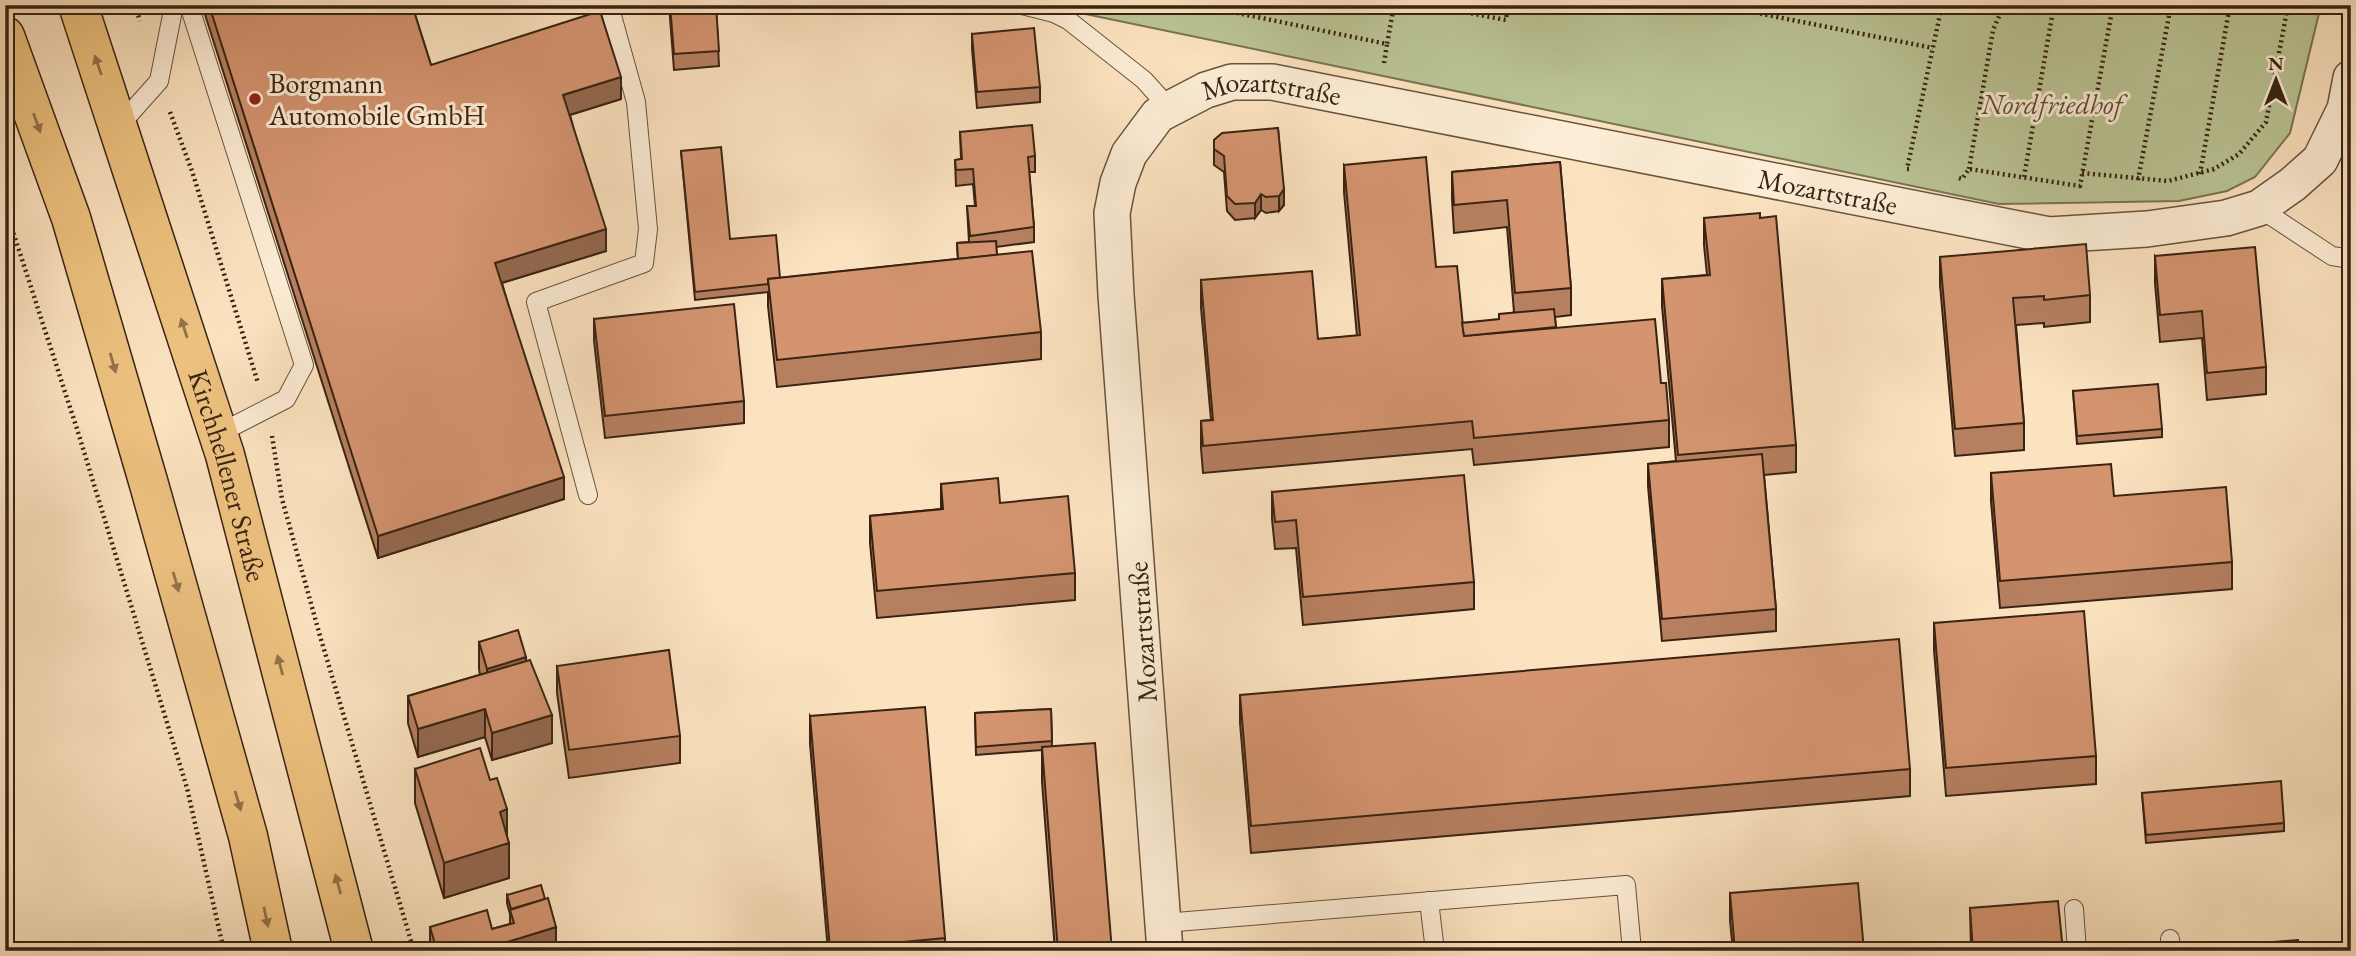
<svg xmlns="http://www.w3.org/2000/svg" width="2356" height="956" font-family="'EB Garamond',serif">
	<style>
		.green { fill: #bbc596; stroke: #7a7454; stroke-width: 2 }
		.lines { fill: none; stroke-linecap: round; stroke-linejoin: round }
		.service-casing { stroke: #69533e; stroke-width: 20 }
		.minor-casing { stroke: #69533e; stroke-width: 38 }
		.primary-casing { stroke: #382313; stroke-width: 41 }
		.path { stroke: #382313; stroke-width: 4.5; stroke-dasharray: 2 3.5; stroke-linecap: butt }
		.service { stroke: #fdedd6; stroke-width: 18 }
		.minor { stroke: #fdedd6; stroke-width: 35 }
		.primary { stroke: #eec280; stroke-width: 38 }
		.wall { fill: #b67f60; stroke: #382313; stroke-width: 2 }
		.shaded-wall { fill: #94684e; stroke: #382313; stroke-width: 2 }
		.building { fill: #d49470; stroke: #382313; stroke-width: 2 }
		.oneway { fill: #93724a }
		.poi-dot { fill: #8f2418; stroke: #fdedd6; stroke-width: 2.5 }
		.labels { text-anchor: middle; stroke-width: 6; stroke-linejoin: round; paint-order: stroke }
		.poi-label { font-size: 28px; fill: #382313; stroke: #fdedd6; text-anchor: start }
		.street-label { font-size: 28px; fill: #382313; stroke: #fdedd6 }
		.park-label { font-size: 28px; font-style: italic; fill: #594c34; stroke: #fdedd6 }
	</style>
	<rect width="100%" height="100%" fill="#fce3c0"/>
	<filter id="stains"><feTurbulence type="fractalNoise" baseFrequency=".00286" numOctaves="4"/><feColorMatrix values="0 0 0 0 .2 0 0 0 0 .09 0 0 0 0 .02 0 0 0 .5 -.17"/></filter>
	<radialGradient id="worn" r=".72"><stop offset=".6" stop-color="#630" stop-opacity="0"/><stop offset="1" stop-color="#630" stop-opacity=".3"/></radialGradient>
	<!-- green -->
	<polygon class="green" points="1042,5 2321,5 2290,133 2255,177 2227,191 2179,201 1999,204"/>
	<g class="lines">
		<defs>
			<g id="service">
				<polyline points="189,5 304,365 286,399 218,434"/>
				<polyline points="1022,5 1054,13 1068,20 1144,80 1170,109"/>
				<polyline points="118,127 159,81 174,5"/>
				<polyline points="2259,208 2332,256 2351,259"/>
				<polyline points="588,495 536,302 644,263 648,229 636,102 609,5"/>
				<polyline points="1429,901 1435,951"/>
				<polyline points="2074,909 2077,951"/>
				<polyline points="1164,923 1626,885 1632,951"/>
				<polyline points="2170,939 2171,951"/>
			</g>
			<g id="minor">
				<path id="s1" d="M1165,951L1116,295L1112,213L1118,183L1129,154L1158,115L1206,90L1232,82H1272L2049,235L2147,229L2226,218L2259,208L2293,184L2320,160L2345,109L2351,78"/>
			</g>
			<g id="primary">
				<path id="s2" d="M78,5L225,455L354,951"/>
				<polyline points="5,36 71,218 148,481 248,836 273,951"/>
			</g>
		</defs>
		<!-- service casing -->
		<use href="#service" class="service-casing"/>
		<!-- minor casing -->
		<use href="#minor" class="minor-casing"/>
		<!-- primary casing -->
		<use href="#primary" class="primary-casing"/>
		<!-- path -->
		<g class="path">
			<polyline points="135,5 140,21"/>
			<polyline points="1199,5 1387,44 1394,5"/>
			<polyline points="1428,5 1506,20 1508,5"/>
			<polyline points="1717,5 1933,48"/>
			<polyline points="1384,63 1387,44"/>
			<polyline points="170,112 192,171 258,383"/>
			<polyline points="1909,169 1907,169 1942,5"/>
			<polyline points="1969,169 1993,30 2004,5"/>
			<polyline points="2082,173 2168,181 2214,169 2239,154 2266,122 2288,5"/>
			<polyline points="2200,174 2230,5"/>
			<polyline points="2024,177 2054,5"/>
			<polyline points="1959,178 1962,179 1969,169 2080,186 2113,5"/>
			<polyline points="2138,180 2171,5"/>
			<polyline points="5,207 77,429 187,788 224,951"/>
			<polyline points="272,436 282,499 320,636 414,951"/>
		</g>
		<!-- service -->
		<use href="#service" class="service"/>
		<!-- minor -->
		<use href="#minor" class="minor"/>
		<!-- primary -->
		<use href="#primary" class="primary"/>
	</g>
	<!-- wall -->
	<g class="wall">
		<polygon points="202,5 412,5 431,65 621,99 570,115 606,251 502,283 564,499 378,558"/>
		<polygon points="669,5 716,5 719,66 674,70"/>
		<polygon points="972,34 1040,87 1040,102 977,108 972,49"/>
		<polygon points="1278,128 1284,205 1279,211 1266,213 1261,210 1255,218 1235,220 1227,211 1224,172 1214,165 1214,140"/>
		<polygon points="960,132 1035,156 1035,172 1029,172 1034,227 1034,242 996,247 997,255 1041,332 1041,359 777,387 768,306 768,292 695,300 681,151 730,239 780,278 958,259 957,243 969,242 967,206 975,206 973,184 956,186 955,160 961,159"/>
		<polygon points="1560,162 1571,288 1571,315 1555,317 1556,328 1661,383 1669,420 1669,447 1474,465 1472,449 1203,473 1201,448 1201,421 1211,420 1201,308 1201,280 1318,339 1357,336 1344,192 1344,165 1436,267 1462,323 1499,320 1514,312 1507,227 1454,233 1452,199 1452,172"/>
		<polygon points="1704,218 1796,445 1796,472 1764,475 1776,609 1776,631 1662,641 1648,486 1648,464 1676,461 1662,306 1662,279 1707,275 1704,245"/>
		<polygon points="2155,256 2266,367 2266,394 2207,400 2202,338 2160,342 2155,283"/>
		<polygon points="1940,257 2090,295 2090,322 2044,327 2044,323 2016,325 2024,423 2024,450 1955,456 1940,285"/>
		<polygon points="594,319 744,401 744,423 605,438 594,341"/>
		<polygon points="2073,391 2162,429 2162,437 2077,444"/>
		<polygon points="1991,473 2114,496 2232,562 2232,589 2000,608 1991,501"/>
		<polygon points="941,484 1000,503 1075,573 1075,600 877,618 870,543 870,516 941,509"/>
		<polygon points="1272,492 1474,582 1474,609 1303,625 1296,548 1275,549 1272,519"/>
		<polygon points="1934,623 2096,756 2096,784 1946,796 1934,650"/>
		<polygon points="479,642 526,661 552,743 492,760 485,737 418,757 408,723 408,696 480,675 479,669"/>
		<polygon points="557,666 680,736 680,763 569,778 557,693"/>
		<polygon points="1240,695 1910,769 1910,796 1251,853 1240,723"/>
		<polygon points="1051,709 1052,746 1112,951 1055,951 1042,782 1042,750 976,755 975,713"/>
		<polygon points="810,716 945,938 945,951 828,951 810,744"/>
		<polygon points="415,769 507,836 509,878 444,898 415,803"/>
		<polygon points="2142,793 2284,823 2284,831 2146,843"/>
		<polygon points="1730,893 1864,951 1733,951 1730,921"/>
		<polygon points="507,895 556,943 529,951 433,951 430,943 430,927 492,929 510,924 510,914 507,903"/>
		<polygon points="1970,908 2063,951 1971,951"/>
	</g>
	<!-- shaded-wall -->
	<g class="shaded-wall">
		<polygon points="621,77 621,99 563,117 563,95"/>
		<polygon points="1284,189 1284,205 1279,211 1279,196"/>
		<polygon points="1261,194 1261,210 1255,218 1255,203"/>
		<polygon points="606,229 606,251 495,285 495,263"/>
		<polygon points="564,477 564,499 378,558 378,536"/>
		<polygon points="526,657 526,685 487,696 487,669"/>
		<polygon points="485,709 485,737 418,757 418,729"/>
		<polygon points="552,715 552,743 492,760 492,733"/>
		<polygon points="507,809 507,844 509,843 509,878 444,898 444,863 500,812"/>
		<polygon points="556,927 556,943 529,951 478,951"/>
	</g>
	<!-- building -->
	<g class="building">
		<polygon points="209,5 412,5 431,65 600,11 621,77 563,95 606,229 495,263 564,477 378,536"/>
		<polygon points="670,5 716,5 719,51 674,54"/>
		<polygon points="1034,28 1040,87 977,92 972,34"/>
		<polygon points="1032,125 1035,156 1028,157 1034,227 970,236 967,206 976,206 973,169 956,170 955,160 962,159 960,132"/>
		<polygon points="1278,128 1284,189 1279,196 1266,197 1261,194 1255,203 1235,204 1227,196 1224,156 1214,149 1214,140 1222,133"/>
		<polygon points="721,147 730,239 776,235 780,278 768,279 768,284 695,292 681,151"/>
		<polygon points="1426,157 1436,267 1457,266 1464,336 1655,319 1661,383 1666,383 1669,420 1474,438 1472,421 1203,446 1201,421 1213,420 1201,280 1312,271 1318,339 1360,335 1344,165"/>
		<polygon points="1560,162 1571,288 1515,293 1507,200 1454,205 1452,172"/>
		<polygon points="1760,213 1760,218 1776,216 1796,445 1678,455 1662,279 1710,275 1704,218"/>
		<polygon points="996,241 997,255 958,259 957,243"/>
		<polygon points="2086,244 2090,295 2044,300 2044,296 2013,298 2024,423 1955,429 1940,257"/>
		<polygon points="2255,247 2266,367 2207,373 2202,311 2160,315 2155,256"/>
		<polygon points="1032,251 1041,332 777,360 768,279"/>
		<polygon points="734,304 744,401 605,416 594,319"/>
		<polygon points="1554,309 1556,327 1464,336 1462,323 1499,319 1499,314"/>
		<polygon points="2158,384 2162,429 2077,436 2073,391"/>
		<polygon points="1762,454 1776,609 1662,619 1648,464"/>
		<polygon points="2111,464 2114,496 2226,487 2232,562 2000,581 1991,473"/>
		<polygon points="1464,475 1474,582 1303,597 1296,520 1275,522 1272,492"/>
		<polygon points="998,478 1000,503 1068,496 1075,573 877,591 870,516 943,509 941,484"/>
		<polygon points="2084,611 2096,756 1946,768 1934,623"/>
		<polygon points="518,630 526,657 487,669 479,642"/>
		<polygon points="1899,639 1910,769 1251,826 1240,695"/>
		<polygon points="669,650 680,736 569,750 557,666"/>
		<polygon points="530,660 552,715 492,733 485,709 418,729 408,696"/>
		<polygon points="925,707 945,938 830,949 810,716"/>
		<polygon points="1051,709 1052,741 976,747 975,713"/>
		<polygon points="1095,743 1112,951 1058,951 1042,747"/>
		<polygon points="480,748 490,780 497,778 507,809 500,812 509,843 444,863 415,769"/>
		<polygon points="2281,781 2284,823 2146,835 2142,793"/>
		<polygon points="1858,883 1864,951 1735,951 1730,893"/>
		<polygon points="541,885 545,899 511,909 507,895"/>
		<polygon points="548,898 556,927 478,951 437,951 430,927 487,910 492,929 514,923 510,910"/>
		<polygon points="2058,901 2063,951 1973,951 1970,908"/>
		<polygon points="2298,940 2298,951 2189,951 2189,949"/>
	</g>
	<!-- one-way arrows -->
	<defs><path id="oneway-solid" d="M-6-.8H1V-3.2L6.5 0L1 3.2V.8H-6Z" transform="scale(1.75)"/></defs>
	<g class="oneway">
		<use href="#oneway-solid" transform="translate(98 65) rotate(-109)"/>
		<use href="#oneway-solid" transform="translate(37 123) rotate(70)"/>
		<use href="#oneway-solid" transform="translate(184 328) rotate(-108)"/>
		<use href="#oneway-solid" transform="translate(113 363) rotate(74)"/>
		<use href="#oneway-solid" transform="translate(176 582) rotate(74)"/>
		<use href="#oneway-solid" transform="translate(280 665) rotate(-105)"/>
		<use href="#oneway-solid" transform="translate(238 801) rotate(74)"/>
		<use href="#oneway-solid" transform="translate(338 884) rotate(-105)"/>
		<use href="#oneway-solid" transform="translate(266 917) rotate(78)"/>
	</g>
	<!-- markers -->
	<circle class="poi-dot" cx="255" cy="99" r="7"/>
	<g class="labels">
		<!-- poi labels -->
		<g class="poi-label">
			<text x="269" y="93">Borgmann<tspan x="269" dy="32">Automobile GmbH</tspan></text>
		</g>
		<!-- street labels -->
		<g class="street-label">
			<text dy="10" stroke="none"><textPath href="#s1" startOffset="971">Mozartstraße</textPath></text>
			<text dy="10" stroke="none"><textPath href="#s1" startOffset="1538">Mozartstraße</textPath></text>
			<text dy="10" stroke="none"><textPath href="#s2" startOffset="494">Kirchhellener Straße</textPath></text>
			<text transform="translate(1142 632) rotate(-94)" y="10">Mozartstraße</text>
		</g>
		<!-- park labels -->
		<g class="park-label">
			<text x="2052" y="114">Nordfriedhof</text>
		</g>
	</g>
	<!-- margin -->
	<rect width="2356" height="956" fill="none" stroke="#fce3c0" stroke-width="28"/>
	<rect x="7" y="7" width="2342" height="942" fill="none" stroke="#382313" stroke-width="3.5"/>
	<rect x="14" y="14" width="2328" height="928" fill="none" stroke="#382313" stroke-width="2"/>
	<!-- north arrow -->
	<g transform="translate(2276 80)" stroke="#fdedd6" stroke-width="5" paint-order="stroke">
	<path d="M0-5L12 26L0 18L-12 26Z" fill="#382313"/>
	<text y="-10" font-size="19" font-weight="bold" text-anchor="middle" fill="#382313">N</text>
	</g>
	<rect width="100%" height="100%" filter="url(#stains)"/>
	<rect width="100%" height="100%" fill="url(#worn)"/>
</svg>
